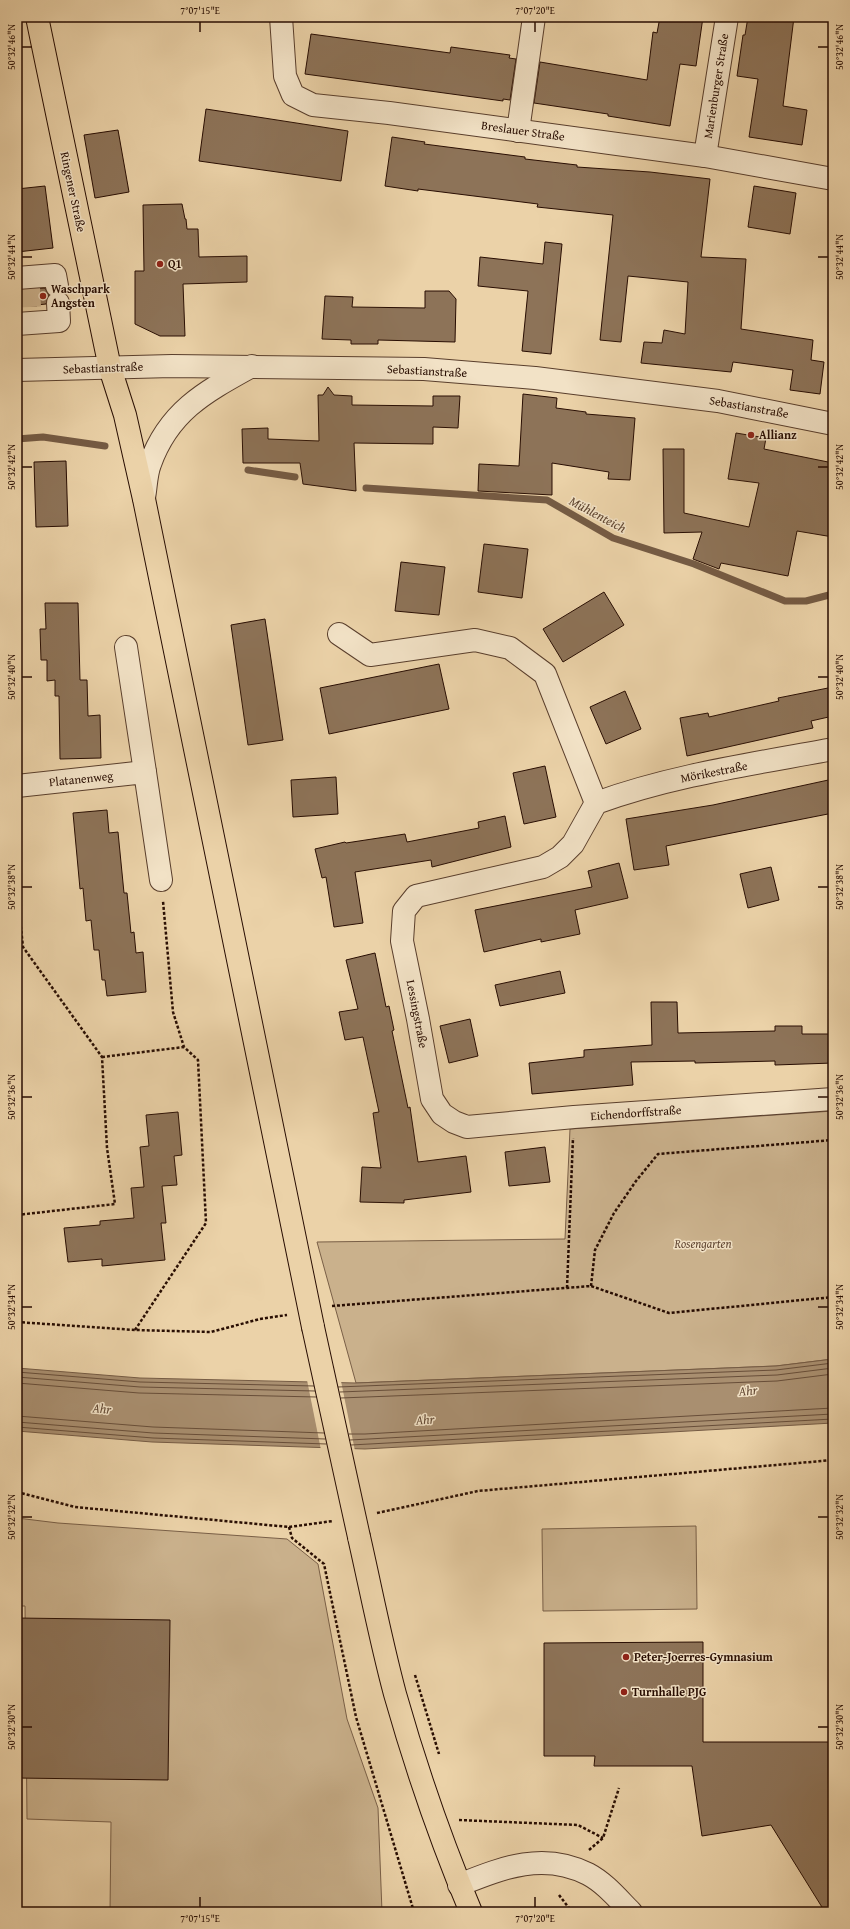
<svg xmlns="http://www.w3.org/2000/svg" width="850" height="1929" font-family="'Gentium Book Plus',serif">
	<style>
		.green { fill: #cab18c; stroke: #795f47 }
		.water { fill: #a98f70; stroke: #755b44 }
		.pier { fill: #ebd2a8 }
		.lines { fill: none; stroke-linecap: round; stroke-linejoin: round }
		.shore { stroke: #684e39; stroke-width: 1 }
		.stream { stroke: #755b44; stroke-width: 7 }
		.building { fill: #8d7358; stroke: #280d02 }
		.minor-tunnel { stroke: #ceb48f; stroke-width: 22; stroke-dasharray: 22 11; stroke-linecap: butt }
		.minor-casing { stroke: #593e2c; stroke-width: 24 }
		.major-casing { stroke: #280d02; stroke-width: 24 }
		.path { stroke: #280d02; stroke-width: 2.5; stroke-dasharray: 3 2; stroke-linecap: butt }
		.minor { stroke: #f2e2c6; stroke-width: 22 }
		.major { stroke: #ebd2a8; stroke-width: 22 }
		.major-bridge-casing { stroke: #280d02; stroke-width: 24; stroke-linecap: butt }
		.major-bridge { stroke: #ebd2a8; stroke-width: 22 }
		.ticks { fill: none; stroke: #280d02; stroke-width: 1.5 }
		.poi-dot { fill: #8f2418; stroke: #f2e2c6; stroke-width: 1.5 }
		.labels { text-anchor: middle; stroke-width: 3; stroke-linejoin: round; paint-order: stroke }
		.street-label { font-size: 12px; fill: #280d02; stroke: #f2e2c6 }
		.poi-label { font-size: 12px; font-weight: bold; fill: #280d02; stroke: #f2e2c6; text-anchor: start }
		.park-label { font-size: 12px; font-style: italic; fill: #614632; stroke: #f2e2c6 }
		.water-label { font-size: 13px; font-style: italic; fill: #624833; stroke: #f2e2c6 }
		.neatline { fill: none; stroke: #280d02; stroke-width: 1.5 }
		.ticks-label { font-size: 10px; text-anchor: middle; fill: #280d02 }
	</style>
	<rect width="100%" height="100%" fill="#ebd2a8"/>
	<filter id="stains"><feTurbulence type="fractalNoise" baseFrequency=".005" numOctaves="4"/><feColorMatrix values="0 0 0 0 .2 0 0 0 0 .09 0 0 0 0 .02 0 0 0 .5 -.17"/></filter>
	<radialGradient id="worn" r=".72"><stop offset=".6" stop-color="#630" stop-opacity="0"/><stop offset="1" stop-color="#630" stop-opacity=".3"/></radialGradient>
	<!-- green -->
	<g class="green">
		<polygon points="833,1111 833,1359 776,1366 356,1383 317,1242 565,1239 570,1129"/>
		<polygon points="17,1518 58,1523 287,1539 318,1564 347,1719 378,1808 382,1912 110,1912 111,1822 27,1819 25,1606 17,1606"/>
		<polygon points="696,1526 697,1609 543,1611 542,1529"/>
	</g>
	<!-- water -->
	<polygon class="water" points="833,1359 833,1423 365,1449 152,1442 17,1431 17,1368 140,1378 356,1383 776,1366"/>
	<!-- pier -->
	<polygon class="pier" points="307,1380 341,1381 355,1451 321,1450"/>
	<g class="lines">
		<!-- shore -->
		<g class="shore">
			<polyline points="17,1372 140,1382 314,1386"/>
			<polyline points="17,1377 140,1387 315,1391"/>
			<polyline points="17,1383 139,1393 316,1397"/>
			<polyline points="338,1387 776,1370 833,1363"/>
			<polyline points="340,1392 777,1375 833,1368"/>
			<polyline points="341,1398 777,1381 833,1374"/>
			<polyline points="17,1416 153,1427 324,1433"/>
			<polyline points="17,1422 153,1433 325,1439"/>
			<polyline points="17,1427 153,1438 326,1444"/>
			<polyline points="349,1434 365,1434 833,1408"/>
			<polyline points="350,1440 833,1414"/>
			<polyline points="351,1445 833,1419"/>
		</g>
		<!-- stream -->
		<g class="stream">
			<polyline points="17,439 43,437 105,446"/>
			<polyline points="248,470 295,477"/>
			<polyline points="366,488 547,500 613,538 694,564 785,601 806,601 833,594"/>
		</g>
	</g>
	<!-- building -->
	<g class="building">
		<polygon points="660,17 703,17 696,66 680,64 670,126 608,116 608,114 534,103 540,62 647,80 653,32 657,33"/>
		<polygon points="748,17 794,17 783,106 807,110 802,145 749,137 758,79 737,76 743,35 745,35"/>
		<polygon points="311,34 450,53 451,47 510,55 509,58 516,59 510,100 503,99 503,101 305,74"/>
		<polygon points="206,109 348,131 341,181 199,161"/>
		<polygon points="118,130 129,192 95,198 84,135"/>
		<polygon points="392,137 425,142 424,144 525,157 525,159 577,165 577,167 650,172 710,179 701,257 746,259 741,329 813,340 811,360 824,362 820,394 790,390 793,370 733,362 731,372 641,363 644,342 662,343 664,330 685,334 688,282 628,276 621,342 600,340 613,215 537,207 538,204 418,189 418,191 385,186"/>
		<polygon points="45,186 53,248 17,252 17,189"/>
		<polygon points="754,186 796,193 790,234 748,227"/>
		<polygon points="182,204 185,219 186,219 187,229 198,229 199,257 247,256 247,282 183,284 185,336 160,336 135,324 135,271 144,271 143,205"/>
		<polygon points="545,242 562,244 551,354 522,351 528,291 478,286 480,257 543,264"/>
		<polygon points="45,288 49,295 46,304 37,305 37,306 17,306 17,290"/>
		<polygon points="425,291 449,291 456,299 455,342 378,340 378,344 351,344 351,340 322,339 325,296 353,297 352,307 425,308"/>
		<polygon points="328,387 334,395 352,396 352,405 433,406 433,396 460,396 458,428 433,427 433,444 354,443 356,491 303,484 300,463 243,463 242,429 268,428 268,439 319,441 318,395 323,395"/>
		<polygon points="523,394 557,398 556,408 586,412 586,414 635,418 630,480 608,479 609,472 552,463 552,495 478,491 479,464 519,466"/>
		<polygon points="736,433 766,438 764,449 833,463 833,537 797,531 788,576 721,563 719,569 693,559 702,532 664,533 663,449 684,449 684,513 749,527 759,483 728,479"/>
		<polygon points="66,461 68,526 36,527 34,462"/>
		<polygon points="484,544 528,549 522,598 478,592"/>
		<polygon points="401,562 445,567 439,615 395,611"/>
		<polygon points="604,592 624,625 563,662 543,629"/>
		<polygon points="45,603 78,603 80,680 87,680 88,716 100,715 101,758 60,759 59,696 55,696 55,680 47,681 47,660 41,660 40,629 46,629"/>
		<polygon points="265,619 283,740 248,745 231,625"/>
		<polygon points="439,664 449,709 329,734 320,688"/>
		<polygon points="833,687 833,716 811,721 813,728 687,756 680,718 708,713 709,717 779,701 778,698"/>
		<polygon points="625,691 641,729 606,744 590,707"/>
		<polygon points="545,766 556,817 524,824 513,773"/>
		<polygon points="336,777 338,814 293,817 291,780"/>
		<polygon points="833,779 833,813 666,846 669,865 634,870 626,819 713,805"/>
		<polygon points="107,810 109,833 118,832 124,893 127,893 131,933 134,932 136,953 143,952 146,992 107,996 105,980 102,980 99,950 94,950 91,920 86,921 83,888 80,889 73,813"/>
		<polygon points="505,816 511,847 432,867 431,860 355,872 363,923 334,927 326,877 322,878 315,849 345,842 346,843 405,834 407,842 479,828 478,822"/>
		<polygon points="619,863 628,898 575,910 580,934 541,942 541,939 484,952 475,910 592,887 588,871"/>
		<polygon points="771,867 779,900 748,908 740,874"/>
		<polygon points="375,953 386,1007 389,1006 394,1030 392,1031 408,1108 410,1107 418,1162 466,1156 471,1192 404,1200 404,1203 360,1202 362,1167 381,1168 373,1113 379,1112 363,1037 345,1040 339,1012 358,1009 346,960"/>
		<polygon points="560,971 565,993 500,1006 495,985"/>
		<polygon points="651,1002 677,1002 678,1033 775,1031 775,1026 802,1026 802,1034 833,1034 833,1063 775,1065 775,1061 695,1063 695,1061 631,1062 633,1085 532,1094 529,1063 584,1057 584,1050 652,1045"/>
		<polygon points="470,1019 478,1056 449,1063 440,1026"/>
		<polygon points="178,1112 182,1155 174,1156 177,1185 162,1186 166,1223 161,1223 165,1260 102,1266 102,1259 68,1262 64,1228 100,1225 100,1221 134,1218 131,1188 144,1187 140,1147 149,1146 146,1115"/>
		<polygon points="545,1147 550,1182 509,1186 505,1152"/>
		<polygon points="17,1618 170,1620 168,1780 17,1778"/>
		<polygon points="703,1642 703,1742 833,1742 833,1912 825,1912 771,1825 702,1836 692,1766 594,1766 595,1756 544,1756 544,1643"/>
	</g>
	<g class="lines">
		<!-- minor-tunnel -->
		<polyline class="minor-tunnel" points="29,288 30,307"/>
		<defs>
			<g id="minor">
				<polyline points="281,17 285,76 293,95 313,105 389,113 705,156 833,179"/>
				<polyline points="518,131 534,17"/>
				<polyline points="705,156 727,17"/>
				<polyline points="17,278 55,275 57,286"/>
				<polyline points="17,324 59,321 58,303"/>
				<polyline points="17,370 172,366 424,369 535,378 718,401 833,424"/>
				<path d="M144,498C146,487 146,474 150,464C169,411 205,392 252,366"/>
				<polyline points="339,634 370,655 475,640 510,648 545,674 596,803"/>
				<polyline points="126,647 145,772"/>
				<path d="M833,749C753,764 673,775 596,803L573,844L560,857L543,867L416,896L404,911L402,941L418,1019L432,1099L442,1114L454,1122L467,1127L574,1117L833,1099"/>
				<polyline points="17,786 145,772 161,880"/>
				<path d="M459,1885C502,1868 543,1851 588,1874C605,1883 618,1899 631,1912"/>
			</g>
			<g id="major">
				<polyline points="37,17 110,368 125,415 144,499 313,1327"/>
				<path d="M359,1537C371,1590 381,1642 395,1694C416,1768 441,1841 471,1912"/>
			</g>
		</defs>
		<!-- minor casing -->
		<use href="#minor" class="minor-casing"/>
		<!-- major casing -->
		<use href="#major" class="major-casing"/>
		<!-- path -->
		<g class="path">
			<polyline points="17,891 23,947 102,1057 107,1148 115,1204 17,1215"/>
			<polyline points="102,1057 184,1047"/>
			<polyline points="591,1286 595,1250 614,1213 636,1181 658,1154 833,1140"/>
			<polyline points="567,1288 573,1138"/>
			<polyline points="17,1301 20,1322"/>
			<polyline points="332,1306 591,1286 669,1313 833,1297"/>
			<polyline points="17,1322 135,1330 211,1332 260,1319 287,1315"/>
			<polyline points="135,1330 206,1223 198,1060 184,1047 173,1012 163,901"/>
			<polyline points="17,1492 75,1507 289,1527 333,1521"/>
			<polyline points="377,1513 478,1491 833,1460"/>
			<polyline points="289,1527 292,1538 324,1564 356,1717 414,1912"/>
			<polyline points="415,1675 439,1754"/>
			<polyline points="459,1820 578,1825 603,1838"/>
			<polyline points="589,1850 603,1838 619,1788"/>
			<polyline points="559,1895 572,1912"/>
		</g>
		<!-- minor -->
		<use href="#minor" class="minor"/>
		<!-- major -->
		<use href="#major" class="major"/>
		<defs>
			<polyline id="major-bridge" points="313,1327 359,1537"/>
		</defs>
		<!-- major-bridge casing -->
		<use href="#major-bridge" class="major-bridge-casing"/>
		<!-- major-bridge -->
		<use href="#major-bridge" class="major-bridge"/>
	</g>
	<!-- ticks -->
	<path class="ticks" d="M200,22V32M535,22V32M22,47H32M818,47H828M22,257H32M818,257H828M22,467H32M818,467H828M22,677H32M818,677H828M22,887H32M818,887H828M22,1097H32M818,1097H828M22,1307H32M818,1307H828M22,1517H32M818,1517H828M22,1727H32M818,1727H828M200,1897V1907M535,1897V1907"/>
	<!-- markers -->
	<g class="poi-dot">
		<circle cx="160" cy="264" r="4"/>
		<circle cx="43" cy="296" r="4"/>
		<circle cx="751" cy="435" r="4"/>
		<circle cx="626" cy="1657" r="4"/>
		<circle cx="624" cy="1692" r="4"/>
	</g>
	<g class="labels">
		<!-- street labels -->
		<g class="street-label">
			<text transform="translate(716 86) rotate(-81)" y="4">Marienburger Straße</text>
			<text transform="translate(523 131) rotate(8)" y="4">Breslauer Straße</text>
			<text transform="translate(73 192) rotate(78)" y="4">Ringener Straße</text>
			<text transform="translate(103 368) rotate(-2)" y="4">Sebastianstraße</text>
			<text transform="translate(427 371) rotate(3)" y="4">Sebastianstraße</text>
			<text transform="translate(749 407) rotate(10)" y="4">Sebastianstraße</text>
			<text transform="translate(714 772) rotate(-11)" y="4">Mörikestraße</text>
			<text transform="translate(81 779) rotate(-6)" y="4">Platanenweg</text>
			<text transform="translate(417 1014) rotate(79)" y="4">Lessingstraße</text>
			<text transform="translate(636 1113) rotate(-4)" y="4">Eichendorffstraße</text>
		</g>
		<!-- poi labels -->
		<g class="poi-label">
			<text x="168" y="268">Q1</text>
			<text x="51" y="293">Waschpark<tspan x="51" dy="14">Angsten</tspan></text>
			<text x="759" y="439">Allianz</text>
			<text x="634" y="1661">Peter-Joerres-Gymnasium</text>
			<text x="632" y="1696">Turnhalle PJG</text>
		</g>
		<!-- park labels -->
		<g class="park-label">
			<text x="703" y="1248">Rosengarten</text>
		</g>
		<!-- water labels -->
		<g class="water-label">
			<text transform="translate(598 514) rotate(28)" y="5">Mühlenteich</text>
			<text transform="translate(748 1390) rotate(-5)" y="5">Ahr</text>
			<text transform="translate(102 1408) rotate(5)" y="5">Ahr</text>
			<text transform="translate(425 1419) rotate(-3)" y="5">Ahr</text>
		</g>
	</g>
	<!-- margin -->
	<rect width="850" height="1929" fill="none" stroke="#ebd2a8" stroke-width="44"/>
	<rect x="22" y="22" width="806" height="1885" class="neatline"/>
	<g class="ticks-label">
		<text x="200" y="14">7°07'15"E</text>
		<text x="535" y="14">7°07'20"E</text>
		<text transform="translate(11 47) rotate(-90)" y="4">50°32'46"N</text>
		<text transform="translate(839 47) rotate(-90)" y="4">50°32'46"N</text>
		<text transform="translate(11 257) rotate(-90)" y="4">50°32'44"N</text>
		<text transform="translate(839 257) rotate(-90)" y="4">50°32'44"N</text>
		<text transform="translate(11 467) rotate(-90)" y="4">50°32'42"N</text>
		<text transform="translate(839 467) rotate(-90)" y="4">50°32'42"N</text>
		<text transform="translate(11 677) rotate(-90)" y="4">50°32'40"N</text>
		<text transform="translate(839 677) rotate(-90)" y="4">50°32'40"N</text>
		<text transform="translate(11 887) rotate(-90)" y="4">50°32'38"N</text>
		<text transform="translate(839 887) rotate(-90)" y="4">50°32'38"N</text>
		<text transform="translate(11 1097) rotate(-90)" y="4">50°32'36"N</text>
		<text transform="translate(839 1097) rotate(-90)" y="4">50°32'36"N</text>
		<text transform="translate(11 1307) rotate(-90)" y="4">50°32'34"N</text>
		<text transform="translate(839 1307) rotate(-90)" y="4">50°32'34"N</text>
		<text transform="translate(11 1517) rotate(-90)" y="4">50°32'32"N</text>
		<text transform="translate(839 1517) rotate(-90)" y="4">50°32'32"N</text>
		<text transform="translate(11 1727) rotate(-90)" y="4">50°32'30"N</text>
		<text transform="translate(839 1727) rotate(-90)" y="4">50°32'30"N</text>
		<text x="200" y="1922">7°07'15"E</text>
		<text x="535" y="1922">7°07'20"E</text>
	</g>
	<rect width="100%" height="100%" filter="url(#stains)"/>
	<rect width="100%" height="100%" fill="url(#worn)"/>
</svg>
